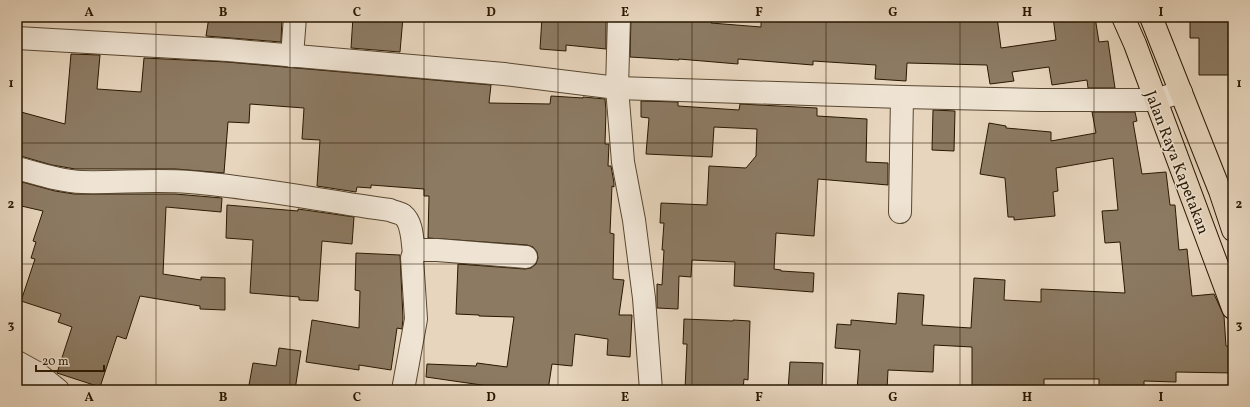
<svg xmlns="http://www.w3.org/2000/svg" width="1250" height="407" font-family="Vollkorn,serif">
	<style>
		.building { fill: #8c7a63; stroke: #291801 }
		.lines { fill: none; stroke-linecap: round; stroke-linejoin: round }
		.street-casing { stroke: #584730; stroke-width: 24 }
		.highway-casing { stroke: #291801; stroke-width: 24 }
		.street { stroke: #efe4d4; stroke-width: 22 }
		.highway { stroke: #e7d5bd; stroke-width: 22 }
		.grid { fill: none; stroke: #291801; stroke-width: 1; stroke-opacity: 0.55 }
		.labels { text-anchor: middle; stroke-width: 3; stroke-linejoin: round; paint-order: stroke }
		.street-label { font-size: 16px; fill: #291801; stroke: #efe4d4 }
		.neatline { fill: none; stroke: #291801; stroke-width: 1.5 }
		.grid-label { font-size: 13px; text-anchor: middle; font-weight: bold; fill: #291801 }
	</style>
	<rect width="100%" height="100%" fill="#e7d5bd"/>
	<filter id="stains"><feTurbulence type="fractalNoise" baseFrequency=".005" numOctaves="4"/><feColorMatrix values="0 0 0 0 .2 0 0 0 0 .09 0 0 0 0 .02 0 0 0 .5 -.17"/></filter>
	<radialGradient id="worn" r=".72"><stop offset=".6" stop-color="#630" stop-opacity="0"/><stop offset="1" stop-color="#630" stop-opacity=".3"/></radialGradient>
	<!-- building -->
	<g class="building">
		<polygon points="209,17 218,17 238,20 238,17 282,17 281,42 206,36"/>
		<polygon points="353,17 403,17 400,52 351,48"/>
		<polygon points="542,17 606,17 606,49 566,45 566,51 540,49"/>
		<polygon points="631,17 669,17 711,20 711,23 761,27 761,17 997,17 1001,48 1056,40 1053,17 1095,17 1099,42 1108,41 1115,88 1088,88 1087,80 1052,85 1049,67 1012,72 1014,81 990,84 987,65 907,63 906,81 875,79 876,65 813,61 813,65 738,59 738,64 679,59 679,60 630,57"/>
		<polygon points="1190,21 1233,21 1233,45 1230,45 1230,75 1199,75 1199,38 1190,38"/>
		<polygon points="71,54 100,55 97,89 141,92 144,58 227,62 491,85 489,103 550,104 551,96 583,98 583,97 605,99 606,111 605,144 609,144 608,166 611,166 614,183 614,187 612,186 610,233 614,234 613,279 624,280 619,315 632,315 630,357 607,355 608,339 575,334 572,366 552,364 548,390 516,390 426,377 427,364 476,366 477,363 507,367 514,317 479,316 479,315 456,314 458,264 525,269 531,268 536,264 538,258 537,252 533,247 527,245 428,238 429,196 424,196 424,189 371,185 371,188 357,187 356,192 317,186 320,140 302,139 304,108 250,104 249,123 228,122 224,173 176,169 75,169 52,165 17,155 17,127 21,112 65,124"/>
		<polygon points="641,101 678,102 678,106 739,110 740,104 817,108 817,116 867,119 866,162 888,163 888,185 818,179 814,236 776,233 774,269 781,270 781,271 814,273 813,292 734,286 735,262 692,260 691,277 679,276 678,309 657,308 657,284 662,285 664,250 662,250 664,223 660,223 661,203 707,205 709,166 746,168 756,156 757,129 714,127 712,157 646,154 649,118 641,117"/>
		<polygon points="933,110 955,111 954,151 932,150"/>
		<polygon points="1092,112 1135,112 1137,121 1133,122 1142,174 1166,172 1170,205 1175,205 1179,250 1187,249 1192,296 1214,294 1224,316 1226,346 1233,347 1233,373 1176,372 1176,382 1144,381 1144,390 1099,390 1099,379 1044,379 1044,390 972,390 972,347 934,345 933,372 888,370 887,390 857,390 860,350 835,348 837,324 851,325 851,320 896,324 898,293 924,295 922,325 971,328 974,278 1005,280 1004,300 1041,302 1041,289 1125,293 1120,242 1105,243 1102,211 1118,210 1113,158 1056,168 1058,191 1053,192 1055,216 1014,220 1014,217 1008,217 1005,178 980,174 989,123 1006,126 1006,128 1051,132 1051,141 1096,133"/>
		<polygon points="22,182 55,191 74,194 175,194 222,198 221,212 166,207 163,274 201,280 201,277 225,278 225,310 200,309 200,306 140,296 126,339 117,336 100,387 57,373 72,327 58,322 61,314 21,301 35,259 31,258 36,242 33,241 43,211 17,205"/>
		<polygon points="227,205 298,211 298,209 354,217 352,244 322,241 318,301 299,300 299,297 250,293 253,240 226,238"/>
		<polygon points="356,253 400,255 403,318 402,329 397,328 391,370 359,365 359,370 306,362 312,320 359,328 360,291 355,290"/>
		<polygon points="684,319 733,321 733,320 750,321 748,380 744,379 743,390 685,390 687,344 683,344"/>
		<polygon points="279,348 301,351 295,390 277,390 249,385 253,363 276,366"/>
		<polygon points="790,362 823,363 822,390 788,390"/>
	</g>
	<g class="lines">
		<defs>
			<g id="street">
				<polyline points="619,17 617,88 623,162 634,220 644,298 651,390"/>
				<polyline points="17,38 228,50 504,74 617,88 902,97 1040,100 1155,100 1181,92"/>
				<polyline points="292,56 295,17"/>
				<path d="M17,168C36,173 62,182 82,182C118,183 153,179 189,182C256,187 323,201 390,210C394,212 400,213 403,215C413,223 412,241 414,253"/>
				<polyline points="900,212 902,97"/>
				<polyline points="17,362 37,373 58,390"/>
				<polyline points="24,390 37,373"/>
				<polyline points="403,390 416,319 412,258 414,253 418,250 437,250 526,257"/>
			</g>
			<g id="highway">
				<polyline points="1123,17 1135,44 1233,308"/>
				<polyline points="1151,17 1220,191 1233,230"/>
			</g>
		</defs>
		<!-- street casing -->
		<use href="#street" class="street-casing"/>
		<!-- highway casing -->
		<use href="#highway" class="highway-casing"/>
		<!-- street -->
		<use href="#street" class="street"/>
		<!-- highway -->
		<use href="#highway" class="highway"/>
	</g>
	<!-- grid -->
	<path class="grid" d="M156,17V390M290,17V390M424,17V390M558,17V390M692,17V390M826,17V390M960,17V390M1094,17V390M17,143H1233M17,264H1233"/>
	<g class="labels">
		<!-- street labels -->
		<g class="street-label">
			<text transform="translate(1178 162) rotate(69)" y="6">Jalan Raya Kapetakan</text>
		</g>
	</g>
	<!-- margin -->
	<rect width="1250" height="407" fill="none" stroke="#e7d5bd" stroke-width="44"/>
	<!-- scale -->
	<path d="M36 365v6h68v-6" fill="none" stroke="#291801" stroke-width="2"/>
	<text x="42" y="365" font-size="12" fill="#291801" stroke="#efe4d4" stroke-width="3" paint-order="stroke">20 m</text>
	<rect x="22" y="22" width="1206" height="363" class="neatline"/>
	<g class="grid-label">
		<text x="89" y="16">A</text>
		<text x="223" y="16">B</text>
		<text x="357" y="16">C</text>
		<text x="491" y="16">D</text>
		<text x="625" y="16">E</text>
		<text x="759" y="16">F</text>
		<text x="893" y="16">G</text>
		<text x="1027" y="16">H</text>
		<text x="1161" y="16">I</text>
		<text x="11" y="87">1</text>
		<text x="1239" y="87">1</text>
		<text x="11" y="208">2</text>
		<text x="1239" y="208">2</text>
		<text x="11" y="329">3</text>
		<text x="1239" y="329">3</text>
		<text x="89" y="401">A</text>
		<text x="223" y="401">B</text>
		<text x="357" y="401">C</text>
		<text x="491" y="401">D</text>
		<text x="625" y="401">E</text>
		<text x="759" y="401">F</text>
		<text x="893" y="401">G</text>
		<text x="1027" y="401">H</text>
		<text x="1161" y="401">I</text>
	</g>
	<rect width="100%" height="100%" filter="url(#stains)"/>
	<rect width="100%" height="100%" fill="url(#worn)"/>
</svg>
